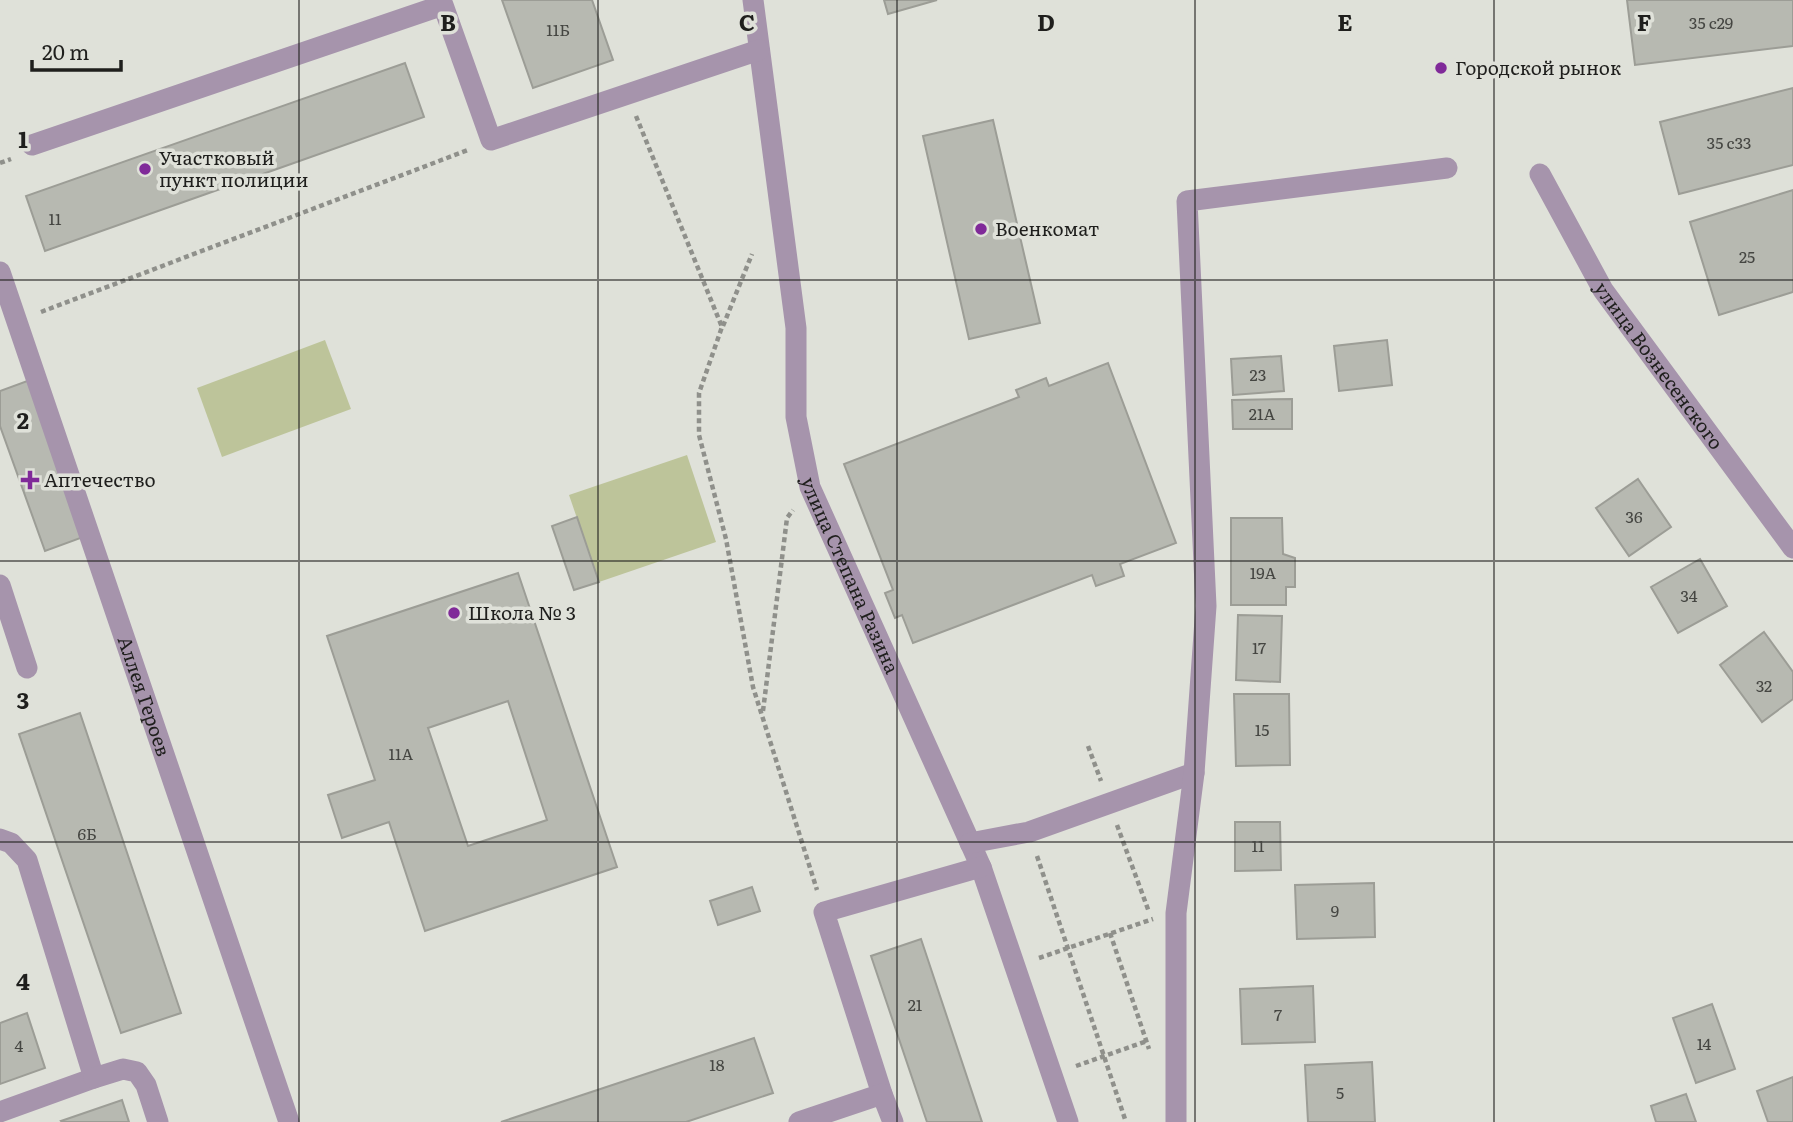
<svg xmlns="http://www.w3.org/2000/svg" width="1793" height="1122" font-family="Literata,serif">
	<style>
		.green { fill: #bdc49a }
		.building { fill: #b7b9b1; stroke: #9c9d96; stroke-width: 2; fill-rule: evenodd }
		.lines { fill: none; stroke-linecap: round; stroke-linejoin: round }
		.path { stroke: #8f908b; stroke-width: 4.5; stroke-dasharray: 5 3.5; stroke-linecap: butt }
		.minor { stroke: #a694ac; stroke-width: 21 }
		.grid { fill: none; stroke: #1f1f1d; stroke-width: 2; stroke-opacity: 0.55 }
		.poi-dot { fill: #802a99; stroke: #dfe1d9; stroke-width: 2.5 }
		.labels { text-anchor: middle; stroke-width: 7; stroke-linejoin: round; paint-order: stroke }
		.number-label { font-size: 16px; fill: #454642 }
		.poi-label { font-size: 19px; fill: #1f1f1d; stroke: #dfe1d9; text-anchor: start }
		.street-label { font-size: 19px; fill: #1f1f1d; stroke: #dfe1d9 }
		.grid-label { font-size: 23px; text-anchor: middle; font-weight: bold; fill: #1f1f1d; stroke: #dfe1d9; stroke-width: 7; stroke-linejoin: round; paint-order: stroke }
	</style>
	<rect width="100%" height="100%" fill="#dfe1d9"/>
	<!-- green -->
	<g class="green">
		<polygon points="325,340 351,409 222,457 197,388"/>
		<polygon points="687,455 716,542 599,582 569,495"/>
	</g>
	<!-- building -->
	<g class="building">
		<polygon points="502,0 592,0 613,60 533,88"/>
		<polygon points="884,0 937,0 888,14"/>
		<polygon points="1627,0 1793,0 1793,46 1635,65"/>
		<polygon points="405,63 424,117 45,251 26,196"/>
		<polygon points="1793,88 1793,165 1679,194 1660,122"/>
		<polygon points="993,120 1040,323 969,339 923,136"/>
		<polygon points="1793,190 1793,292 1719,315 1690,222"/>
		<polygon points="1387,340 1392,385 1339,391 1334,346"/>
		<polygon points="1281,356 1284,391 1233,395 1231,359"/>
		<polygon points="1108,363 1176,543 1120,564 1124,576 1096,586 1092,575 913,643 902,615 895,618 885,593 893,590 844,464 1019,397 1016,390 1046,378 1049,386"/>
		<polygon points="30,380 86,536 45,551 0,426 0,391"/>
		<polygon points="1292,399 1292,429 1233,429 1232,400"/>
		<polygon points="1638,479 1671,527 1629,556 1596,508"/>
		<polygon points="577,517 599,582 574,590 552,526"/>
		<polygon points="1231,518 1282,518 1283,554 1295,558 1295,587 1286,587 1286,605 1231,605"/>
		<polygon points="1700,559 1727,606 1678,633 1651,587"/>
		<path d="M518,573L617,867L425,931L389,822L342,838L328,795L375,780L327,636ZM508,701L547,820L468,846L428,728Z"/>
		<polygon points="1238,615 1282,616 1280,682 1236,680"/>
		<polygon points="1764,632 1793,672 1793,699 1762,722 1720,665"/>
		<polygon points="1234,694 1289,694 1290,765 1236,766"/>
		<polygon points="80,713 181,1013 121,1033 19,734"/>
		<polygon points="1235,822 1280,822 1281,870 1235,871"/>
		<polygon points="1374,883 1375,937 1297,939 1295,885"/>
		<polygon points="752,887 760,911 718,925 710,901"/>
		<polygon points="921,939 982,1122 927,1122 871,956"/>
		<polygon points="1313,986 1315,1042 1242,1044 1240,989"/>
		<polygon points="1712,1004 1735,1069 1696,1083 1673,1018"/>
		<polygon points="27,1013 45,1068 0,1084 0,1023"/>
		<polygon points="754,1038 773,1093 686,1122 501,1122"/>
		<polygon points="1372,1062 1375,1122 1308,1122 1305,1065"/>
		<polygon points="1793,1077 1793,1122 1768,1122 1757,1091"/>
		<polygon points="1686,1094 1696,1122 1656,1122 1651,1106"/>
		<polygon points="122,1100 129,1122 62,1122 61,1121"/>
	</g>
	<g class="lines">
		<!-- path -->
		<g class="path">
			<polyline points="636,116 722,327 699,393 699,435 726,539 753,687 817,890"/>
			<polyline points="0,163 11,159"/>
			<polyline points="41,312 468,150"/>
			<polyline points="723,326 752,254"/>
			<polyline points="763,711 787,518 793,510"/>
			<polyline points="1088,746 1101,781"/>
			<polyline points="1117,825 1149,912"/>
			<polyline points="1037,856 1126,1122"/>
			<polyline points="1110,933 1149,1049"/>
			<polyline points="1039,958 1153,919"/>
			<polyline points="1076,1066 1147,1041"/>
		</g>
		<!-- minor -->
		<g class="minor">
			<path id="s1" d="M753,0L796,328V417L810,487L981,867L1068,1122"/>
			<polyline points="32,145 443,5 491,140 759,50"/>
			<path id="s2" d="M1540,174L1603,290L1793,548"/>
			<path id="s3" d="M0,272L289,1122"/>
			<polyline points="0,585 27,668"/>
			<polyline points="0,839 11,843 27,860 94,1078 0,1112"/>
			<polyline points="970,843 1029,832 1194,773"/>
			<polyline points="94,1078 123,1069 137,1072 146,1085 158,1122"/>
			<polyline points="882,1094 824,912 981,867"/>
			<polyline points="799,1122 882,1094 893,1122"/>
			<polyline points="1176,1122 1176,913 1194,773 1206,606 1187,201 1447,168"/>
		</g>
	</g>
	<!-- grid -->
	<path class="grid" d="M299,0V1122M598,0V1122M897,0V1122M1195,0V1122M1494,0V1122M0,280H1793M0,561H1793M0,842H1793"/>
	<!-- markers -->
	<g class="poi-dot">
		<circle cx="1441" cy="68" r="7"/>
		<circle cx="145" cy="169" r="7"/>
		<circle cx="981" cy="229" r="7"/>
		<path d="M26.5 469.5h7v7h7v7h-7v7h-7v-7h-7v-7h7z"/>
		<circle cx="454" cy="613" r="7"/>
	</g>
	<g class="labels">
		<!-- number labels -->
		<g class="number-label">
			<text x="1711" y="29">35 с29</text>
			<text x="558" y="36">11Б</text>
			<text x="1729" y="149">35 с33</text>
			<text x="55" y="225">11</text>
			<text x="1747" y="263">25</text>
			<text x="1258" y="381">23</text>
			<text x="1262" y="420">21А</text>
			<text x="1634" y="523">36</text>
			<text x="1263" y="579">19А</text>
			<text x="1689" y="602">34</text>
			<text x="1259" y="654">17</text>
			<text x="1764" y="692">32</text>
			<text x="1262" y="736">15</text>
			<text x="401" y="760">11А</text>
			<text x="87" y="840">6Б</text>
			<text x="1258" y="852">11</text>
			<text x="1335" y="917">9</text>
			<text x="915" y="1011">21</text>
			<text x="1278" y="1021">7</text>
			<text x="1704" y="1050">14</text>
			<text x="19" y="1052">4</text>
			<text x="717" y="1071">18</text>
			<text x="1340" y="1099">5</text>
		</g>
		<!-- poi labels -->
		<g class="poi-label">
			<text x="1455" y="75">Городской рынок</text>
			<text x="159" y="165">Участковый<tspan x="159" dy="22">пункт полиции</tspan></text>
			<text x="995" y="236">Военкомат</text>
			<text x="44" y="487">Аптечество</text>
			<text x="468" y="620">Школа № 3</text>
		</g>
		<!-- street labels -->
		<g class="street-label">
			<text dy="7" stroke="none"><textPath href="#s2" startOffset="226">улица Вознесенского</textPath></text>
			<text dy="7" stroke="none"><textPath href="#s1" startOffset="588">улица Степана Разина</textPath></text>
			<text dy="7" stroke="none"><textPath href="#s3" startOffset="448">Аллея Героев</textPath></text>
		</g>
	</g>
	<g class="grid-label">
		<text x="448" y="31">B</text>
		<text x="747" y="31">C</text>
		<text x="1046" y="31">D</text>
		<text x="1345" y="31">E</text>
		<text x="1644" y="31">F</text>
		<text x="23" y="148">1</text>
		<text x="23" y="429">2</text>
		<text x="23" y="709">3</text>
		<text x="23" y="990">4</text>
	</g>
	<!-- scale -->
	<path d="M32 60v10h89v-10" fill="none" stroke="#1f1f1d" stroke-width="3.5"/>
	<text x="42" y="60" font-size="21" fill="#1f1f1d" stroke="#dfe1d9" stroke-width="5" paint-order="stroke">20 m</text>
</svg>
